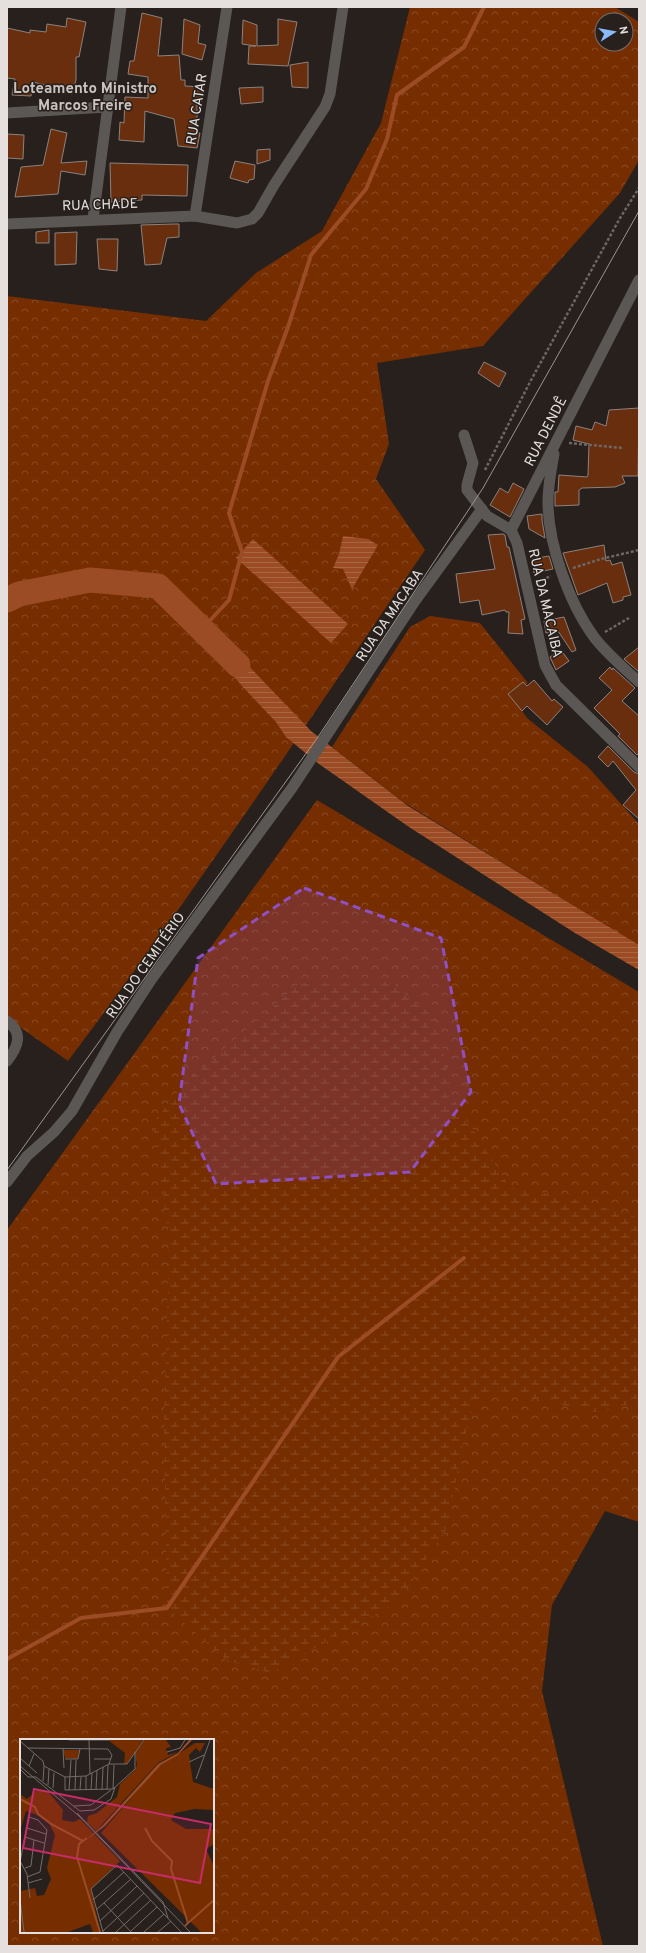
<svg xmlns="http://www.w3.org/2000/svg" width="646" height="1953" font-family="Overpass,sans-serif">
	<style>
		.forest { fill: url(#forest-crowns); fill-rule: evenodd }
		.wetland { fill: url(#wetland-marsh) }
		.water { fill: url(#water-rules) }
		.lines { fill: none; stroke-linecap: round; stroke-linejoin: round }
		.stream { stroke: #9c4c24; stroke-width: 4 }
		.river { stroke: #9c4c24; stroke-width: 25 }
		.building { fill: #692e0e; stroke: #8b827e }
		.path { stroke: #6d6664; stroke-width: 2.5; stroke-dasharray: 3 2; stroke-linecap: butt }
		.minor { stroke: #5b5755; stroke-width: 11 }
		.tram { stroke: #9b9592; stroke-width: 1 }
		.marked { fill: #9050c5; fill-opacity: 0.2; stroke: #9050c5; stroke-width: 3; stroke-dasharray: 8 5; stroke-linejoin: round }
		.labels { text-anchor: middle; stroke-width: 3; stroke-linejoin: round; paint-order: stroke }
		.street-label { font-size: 14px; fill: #e5e0de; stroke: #27201d }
		.neighbourhood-label { font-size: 15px; font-weight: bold; fill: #ccc3bf; stroke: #27201d }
		.inset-river { fill: none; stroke: #9c4c24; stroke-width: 2 }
		.inset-road { fill: none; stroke: #736d6a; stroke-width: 1 }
		.view { fill: #c62c68; fill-opacity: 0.15; stroke: #c62c68; stroke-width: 2 }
		.inset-edge { fill: none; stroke: #e5e0de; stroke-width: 2 }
	</style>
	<defs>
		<pattern id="forest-crowns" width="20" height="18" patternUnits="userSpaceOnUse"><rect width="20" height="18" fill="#762d00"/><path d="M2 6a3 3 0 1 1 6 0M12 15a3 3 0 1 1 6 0" fill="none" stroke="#894b25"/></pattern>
		<pattern id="wetland-marsh" width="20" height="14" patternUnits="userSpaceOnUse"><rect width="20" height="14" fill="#762d00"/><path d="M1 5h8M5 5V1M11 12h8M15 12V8" fill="none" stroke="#894b25"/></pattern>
		<pattern id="water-rules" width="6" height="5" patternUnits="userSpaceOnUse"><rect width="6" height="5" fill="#9c4c24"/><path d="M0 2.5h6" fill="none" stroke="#aa6643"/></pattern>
	</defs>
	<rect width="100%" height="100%" fill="#27201d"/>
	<!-- forest -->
	<g class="forest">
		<path d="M410,7H615L639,22V160L620,193L483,346L377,363L389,444L376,479L425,550C308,722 193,895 68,1061L7,1018V296L206,321L256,273L322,231L381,123ZM602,20H626V44H602Z"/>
		<polygon points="430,616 480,623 528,683 509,692 527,718 588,767 639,824 639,946 403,802 332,747 410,627"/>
		<path d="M317,800L639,992V1522L605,1511L552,1605L542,1691L603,1946H7V1230ZM21,1740H213V1932H21Z"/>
	</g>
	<!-- wetland -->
	<polygon class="wetland" points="392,982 436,1019 453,1098 510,1188 559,1195 639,1218 639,1402 594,1412 501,1391 473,1407 461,1451 448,1526 399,1601 271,1673 228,1661 167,1608 164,1421 169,1236 153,1123 184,1084 300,983"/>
	<!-- water -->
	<g class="water">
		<polygon points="343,536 368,539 378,545 352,589 343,569 333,568 339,554"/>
		<polygon points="253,539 348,624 331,643 236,558"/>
		<polygon points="221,637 311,731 408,806 639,945 639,970 575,933 409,827 319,764 286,737 276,722 242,686 207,644"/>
	</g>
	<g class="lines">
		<!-- stream -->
		<g class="stream">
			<polyline points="202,629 229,600 242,552 229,513 268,381 288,327 311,255 366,189 387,139 397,95 464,47 484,7"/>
			<polyline points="7,1659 81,1618 167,1608 338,1357 464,1258"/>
		</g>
		<!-- river -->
		<polyline class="river" points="7,600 19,594 90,580 158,586 238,665"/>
	</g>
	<!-- building -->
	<g class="building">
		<polygon points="142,13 162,18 158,56 179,55 181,80 185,80 185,86 203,87 202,101 197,100 197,133 200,133 197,148 178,146 174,119 145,111 144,142 119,140 120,122 124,123 125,97 148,98 148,77 128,74 130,61 134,61"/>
		<polygon points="67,18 86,22 79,57 76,57 76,80 72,94 64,90 33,82 31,96 12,95 15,79 7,78 7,28 30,33 30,30 46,32 47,24 66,27"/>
		<polygon points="184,19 200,25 198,43 206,45 202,60 182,54"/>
		<polygon points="278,19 297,22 288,66 248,64 249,46 256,46 242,44 243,20 257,25 257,46 278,45"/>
		<polygon points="308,62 308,88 292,87 290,65"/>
		<polygon points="263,87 263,102 241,104 239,88"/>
		<polygon points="51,129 67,133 61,163 87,161 85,175 61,171 58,194 15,197 21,167 43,165"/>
		<polygon points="7,134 24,135 23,159 7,158"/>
		<polygon points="270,149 270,160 257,164 257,150"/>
		<polygon points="235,161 255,165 254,179 249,180 248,183 230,178"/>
		<polygon points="110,163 188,165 187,196 142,195 142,200 111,202"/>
		<polygon points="174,224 179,224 179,237 167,238 161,264 145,265 141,225"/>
		<polygon points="49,230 49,243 36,243 36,232"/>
		<polygon points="77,232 76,264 55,265 55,233"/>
		<polygon points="97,239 118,239 117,271 99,269"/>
		<polygon points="484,362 506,373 499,387 478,373"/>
		<polygon points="639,408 638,476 622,476 625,483 615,487 582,488 579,490 579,505 555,506 555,492 558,492 559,475 587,477 588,475 589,444 573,440 576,426 592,430 595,422 606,426 609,410"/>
		<polygon points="513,483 524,489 510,517 490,505 500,488 508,493"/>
		<polygon points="542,514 542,520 545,538 529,529 527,516"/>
		<polygon points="503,534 505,535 507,547 509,547 525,619 521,620 523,634 508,633 509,612 506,612 505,610 482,615 479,600 460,603 456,574 495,569 488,535"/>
		<polygon points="604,545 606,561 610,560 612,565 622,562 631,595 623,597 623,600 613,603 607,583 578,595 563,553"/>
		<polygon points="549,556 553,569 534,573 532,559"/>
		<polygon points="564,617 576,650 572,652 558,631 546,633 544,621"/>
		<polygon points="639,647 639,672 624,659"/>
		<polygon points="561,650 569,661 556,670 550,657"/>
		<polygon points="610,667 612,670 613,668 635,688 622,701 639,716 639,753 637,755 618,736 620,734 594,708 612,690 599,678"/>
		<polygon points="534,680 552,701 554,699 563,707 547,725 527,706 522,711 508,694 523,682 527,686"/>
		<polygon points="608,746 634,772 639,774 639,819 623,805 636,790 613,761 608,767 598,757"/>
	</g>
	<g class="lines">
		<!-- path -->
		<g class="path">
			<polyline points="569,443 623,448"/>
			<polyline points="485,470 530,382 620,218 639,188"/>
			<polyline points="573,568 601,559 639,550"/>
			<polyline points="537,582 551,576"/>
			<polyline points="605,632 629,618"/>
		</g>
		<!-- minor -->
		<g class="minor">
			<polyline points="7,113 107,107"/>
			<polyline points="195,216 227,7"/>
			<polyline points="93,219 121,7"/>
			<polyline points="7,224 195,216 237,223 252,219 258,213 274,185 325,107 330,94 343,7"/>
			<polyline points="464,435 473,463 467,485 467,490 487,516 511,530"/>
			<path d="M554,454C551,470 548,486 548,502C548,544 569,603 594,637C606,653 624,668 639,682"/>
			<polyline points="511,530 639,280"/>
			<polyline points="511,530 517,543 545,665 556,685 639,767"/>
			<path d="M7,1021C24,1033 18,1047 7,1061"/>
			<polyline points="7,1182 27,1156 54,1132 72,1111 117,1032 151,980 292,788 415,601 482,509"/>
		</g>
		<!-- tram -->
		<polyline class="tram" points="7,1170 320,734 483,488 639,211"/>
	</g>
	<!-- marked area -->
	<path class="marked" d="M304,888L441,938L471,1092L410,1172L216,1184L179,1104L198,958Z"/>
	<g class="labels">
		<!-- street labels -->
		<g class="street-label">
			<text transform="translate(196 109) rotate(-81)" y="5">RUA CATAR</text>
			<text transform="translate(100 204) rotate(-2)" y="5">RUA CHADE</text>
			<text transform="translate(545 431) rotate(-63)" y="5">RUA DENDÊ</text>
			<text transform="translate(546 603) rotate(77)" y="5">RUA DA MACAIBA</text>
			<text transform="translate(389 615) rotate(-56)" y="5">RUA DA MACABA</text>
			<text transform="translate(145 965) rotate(-55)" y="5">RUA DO CEMITÉRIO</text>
		</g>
		<!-- neighbourhood labels -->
		<g class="neighbourhood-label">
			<text x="85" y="93">Loteamento Ministro<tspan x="85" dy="17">Marcos Freire</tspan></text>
		</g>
	</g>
	<!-- overview -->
	<g transform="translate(20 1739)">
		<rect width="194" height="194" fill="#27201d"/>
		<path d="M88,1H123L107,25H104L105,14ZM125,1H146L151,8L146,9L148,16L158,13L138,24L76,92L67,83L68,77L77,74L97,58L100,45L114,32L117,26L115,13ZM175,4H185L180,13L176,9L169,16L173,43L194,50V71L175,70L155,74L151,81L166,90H194V105L186,110L194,127V193H181L81,94L137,29ZM17,51L26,52L31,56L43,71L42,81L53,83L60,80L100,122L71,150L80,193H73L70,185L48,193H0V152L15,149L17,157L24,156L31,140L27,129L35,96L29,84L21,77L6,72L0,92V55L7,60Z" fill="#762d00"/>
		<path d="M131,69L137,70L141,75L139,91L155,101L159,114L152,122L107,115L97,99L99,91L119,84L126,70Z" fill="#762d00"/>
		<path d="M43,11H59L58,20L45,19Z" fill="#762d00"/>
		<path d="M169,1H172L158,16L141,26L85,87L65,102L83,86L138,25L158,14Z" fill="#9c4c24"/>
		<path class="inset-river" d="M0,60L15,68L18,75L31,85L63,102M125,89L132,102L152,122L151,130L168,184L165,187M67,99L59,105L57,118L80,193M168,184L194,161"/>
		<path class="inset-road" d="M49,1H89M69,1L70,35M0,2L23,22L24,27L45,38L66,37L89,25M8,9L88,10L92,16L89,25M43,10L44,29M147,13L160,9L165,1M0,19L17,34M45,20H58L60,10M74,20H91M169,23L184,16M89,25H107L124,1M0,27L59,77L170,193M9,27L14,15M0,30L8,38H16L60,72M45,38V51L93,50L115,30V13M176,40L190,1M23,42L24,27M28,46L29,30M33,49L34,34M93,50L94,26M49,51L51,21M55,51L56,21M60,51L61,38M66,51V37M71,51L72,34M76,51L77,31M82,51L83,28M87,51L88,26M54,67L71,66L91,51M60,72L74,71L91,60L95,48M57,74L143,163L148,179M7,89L26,95M5,98L24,104M0,122L7,135L10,159M0,123L9,78L18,81L27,91L20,133L7,138M5,129L11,127L14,101M8,144L22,140M0,160L4,193M73,161L104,133M84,164L111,193M76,171L111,140M80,182L117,147M83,192L124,154M83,193L71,150L97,126L161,193M96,193L131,161M110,193L137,168M124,193L144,175M138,193L151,182"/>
		<path class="view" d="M14,50L191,85L180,144L3,109Z"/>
		<rect width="194" height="194" class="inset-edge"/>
	</g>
	<!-- border -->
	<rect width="646" height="1953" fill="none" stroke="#e5e0de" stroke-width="16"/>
	<!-- north arrow -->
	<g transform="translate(614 32) rotate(79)"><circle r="19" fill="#27201d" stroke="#736d6a"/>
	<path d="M0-3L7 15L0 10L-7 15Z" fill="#89bafc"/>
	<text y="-6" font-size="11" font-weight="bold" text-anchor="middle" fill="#e5e0de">N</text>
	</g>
</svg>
